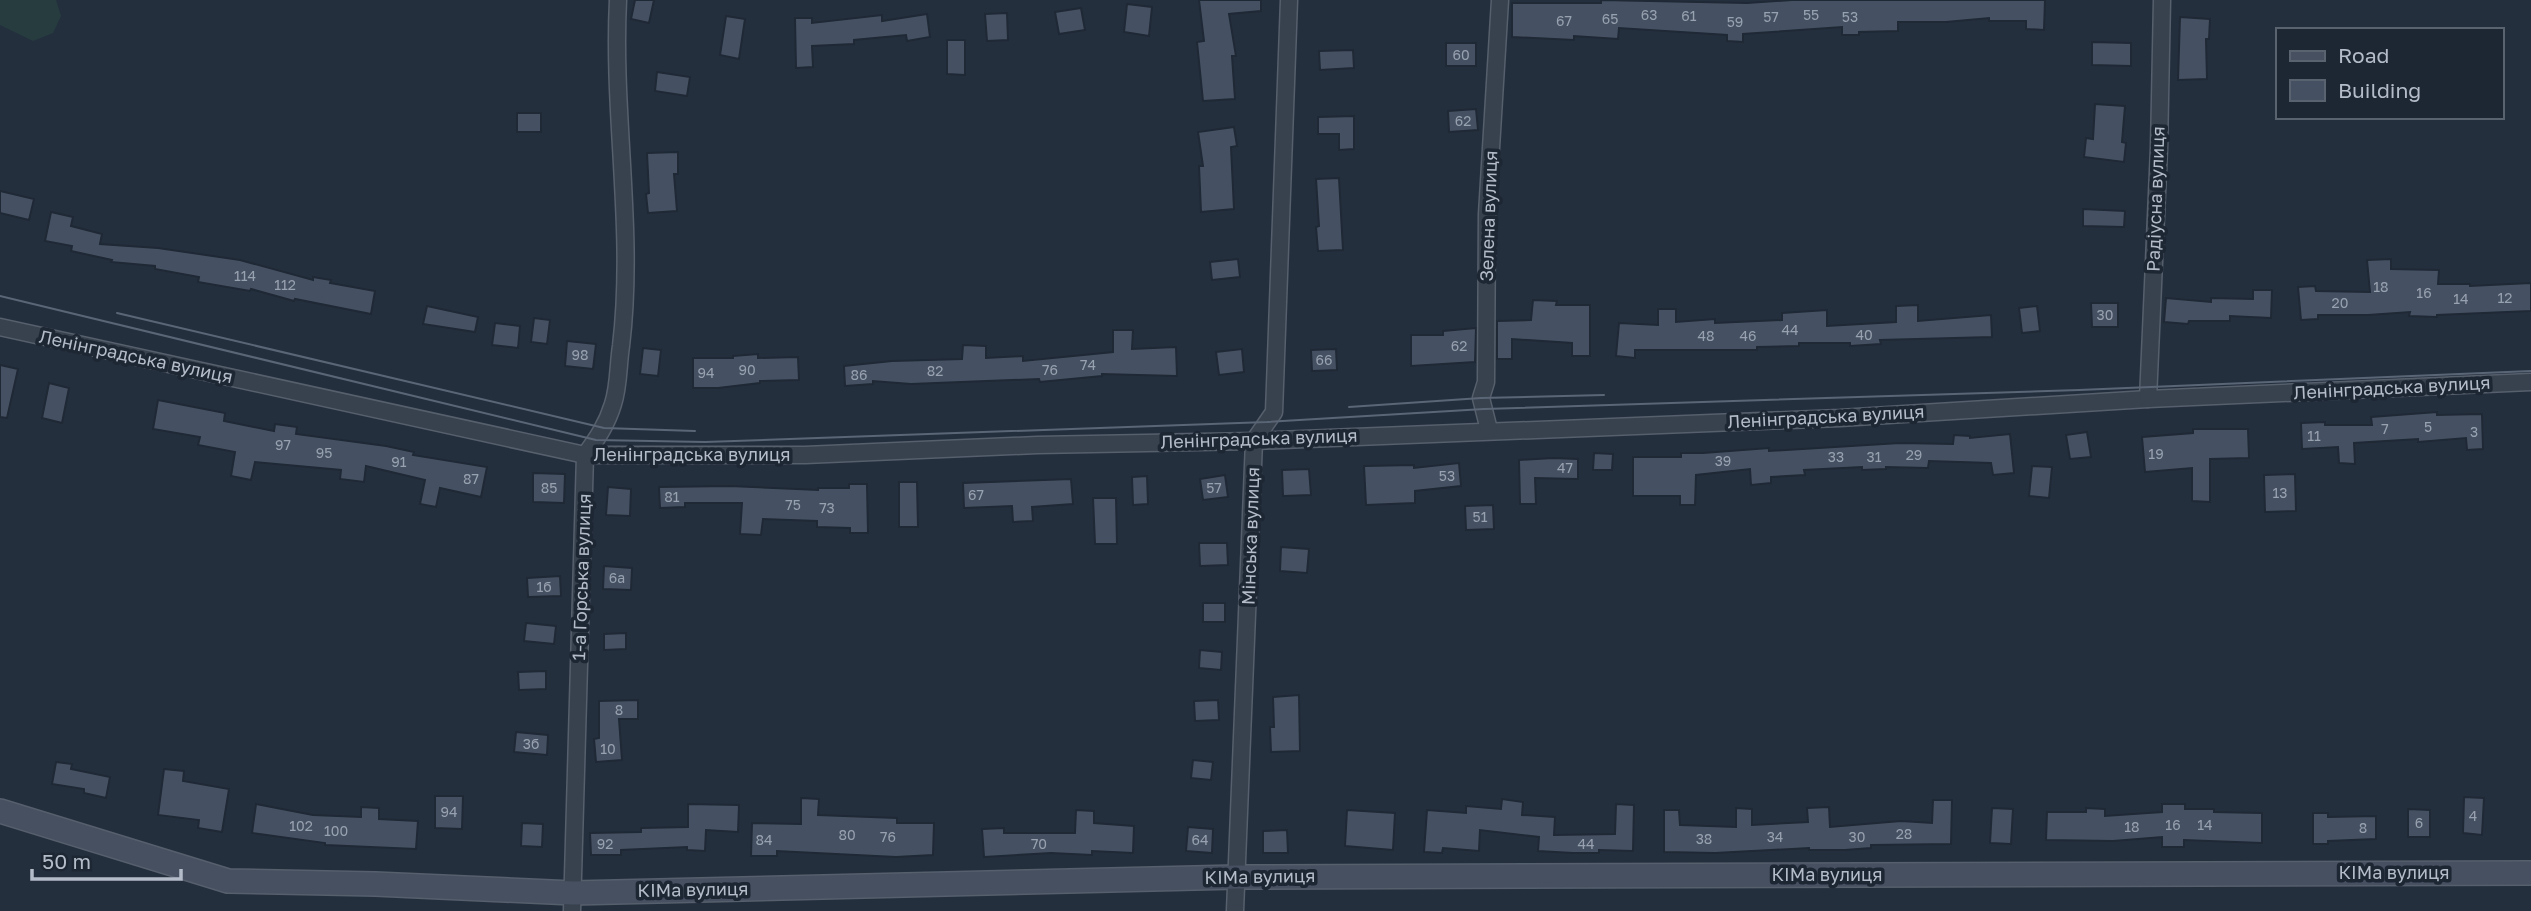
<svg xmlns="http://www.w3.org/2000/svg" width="2531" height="911" font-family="'Golos Text',sans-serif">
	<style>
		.green { fill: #263c3f }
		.building { fill: #455162; stroke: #1f2835; stroke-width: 2 }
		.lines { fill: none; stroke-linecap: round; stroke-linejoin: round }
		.street-casing { stroke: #565f6c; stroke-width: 19 }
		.secondary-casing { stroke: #565f6c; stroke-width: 26 }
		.street { stroke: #38414e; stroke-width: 16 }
		.secondary { stroke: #465061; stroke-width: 23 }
		.tram { stroke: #5a6575; stroke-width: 2 }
		.labels { text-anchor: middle; stroke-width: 7; stroke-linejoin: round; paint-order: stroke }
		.number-label { font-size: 14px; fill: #98a1af }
		.street-label { font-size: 18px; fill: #b4bcc9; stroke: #1d2633 }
	</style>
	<rect width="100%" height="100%" fill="#242f3e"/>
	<!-- green -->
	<polygon class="green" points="0,0 56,0 61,16 53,33 33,41 0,25"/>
	<!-- building -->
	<g class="building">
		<polygon points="635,0 654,0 649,23 631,19"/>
		<polygon points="1199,0 1261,0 1261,11 1229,14 1236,56 1232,56 1235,99 1203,101 1197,42 1204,41"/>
		<polygon points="1601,0 1747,3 1792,0 2045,0 2044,30 2026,29 2026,21 1989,21 1989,18 1946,22 1898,22 1898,31 1859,32 1859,35 1842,35 1842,27 1743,34 1743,42 1727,41 1727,35 1619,28 1618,39 1574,36 1574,40 1512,37 1512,3 1601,3"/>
		<polygon points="1127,4 1152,7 1149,36 1124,32"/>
		<polygon points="1081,8 1085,30 1059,34 1055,12"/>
		<polygon points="1007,13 1008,40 987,41 985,14"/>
		<polygon points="927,14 930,37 907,41 906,35 854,40 854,44 812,46 813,67 796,68 795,18 812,18 812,23 882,15 882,21"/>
		<polygon points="726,16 745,19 739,59 720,55"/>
		<polygon points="2180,17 2210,19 2209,39 2206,39 2207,79 2178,80"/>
		<polygon points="947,40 965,40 965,75 947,74"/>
		<polygon points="2092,42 2131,43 2131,66 2092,65"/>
		<rect x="1446" y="43" width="30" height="23"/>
		<polygon points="1353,50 1354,68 1320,70 1319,51"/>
		<polygon points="657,72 690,77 687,96 655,91"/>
		<polygon points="2095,104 2125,106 2122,142 2126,143 2124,162 2084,157 2086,138 2093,139"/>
		<polygon points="1476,109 1478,130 1449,132 1448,111"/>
		<rect x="517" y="113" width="24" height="19"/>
		<polygon points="1354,116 1354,149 1339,150 1339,134 1318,134 1318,117"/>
		<polygon points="1234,127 1237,146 1231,147 1234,209 1201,212 1199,166 1203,166 1198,132"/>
		<polygon points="678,152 678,174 674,174 677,211 648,213 646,194 649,193 647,153"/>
		<polygon points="1339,178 1343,250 1318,251 1316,227 1319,226 1316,179"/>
		<polygon points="0,191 34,199 29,220 0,213"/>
		<polygon points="2083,209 2125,211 2124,227 2083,226"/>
		<polygon points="51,212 73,217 71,226 102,234 100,244 158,248 240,260 313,280 313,277 331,280 330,283 375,291 371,314 295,299 294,301 251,289 250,291 198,282 199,277 155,269 155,266 111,262 112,260 71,251 72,246 45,241"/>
		<polygon points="1238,259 1240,277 1212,280 1210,262"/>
		<polygon points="2391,259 2391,269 2439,270 2438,284 2470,284 2470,286 2531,283 2531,311 2437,315 2437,317 2409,316 2410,312 2368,315 2318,315 2318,319 2301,320 2298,287 2315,286 2316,291 2370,292 2367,260"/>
		<polygon points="2253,290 2272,290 2271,318 2230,316 2230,321 2189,321 2188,324 2164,322 2166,298 2211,302 2211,298 2253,299"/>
		<polygon points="1533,300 1557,301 1556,305 1590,305 1590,356 1572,356 1572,343 1512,339 1512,359 1497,359 1497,321 1531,320"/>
		<polygon points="2091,303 2118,303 2118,327 2092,327"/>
		<polygon points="1918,305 1918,321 1991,315 1992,337 1880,340 1881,344 1850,346 1850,343 1799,343 1799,346 1757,347 1757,350 1635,350 1635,358 1616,356 1619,323 1658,325 1658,309 1676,309 1676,322 1715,319 1715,323 1782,320 1782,313 1827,310 1827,326 1896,322 1896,306"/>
		<polygon points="427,306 478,317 475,332 423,324"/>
		<polygon points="2037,306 2040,331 2022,333 2019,308"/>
		<polygon points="534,318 550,320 547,344 531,342"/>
		<polygon points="495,323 520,326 518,348 492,345"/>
		<polygon points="1476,328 1475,362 1411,366 1411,335 1443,335 1443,331"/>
		<polygon points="1113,330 1133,330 1132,349 1176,347 1177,376 1102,374 1102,376 1040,382 1039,379 911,384 873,381 873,384 845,386 844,366 892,361 962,359 963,345 986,346 986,358 1023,356 1023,361 1113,352"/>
		<polygon points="567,341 596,344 593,369 565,366"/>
		<polygon points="643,348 661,350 658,376 640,374"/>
		<polygon points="1242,349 1244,372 1219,375 1216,352"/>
		<polygon points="1336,349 1337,370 1312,371 1311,350"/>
		<polygon points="758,354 758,358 798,357 799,380 760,381 760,383 718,388 693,388 693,358 733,358 733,356"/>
		<polygon points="0,365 18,369 7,418 0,417"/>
		<polygon points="49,383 69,388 62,423 42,418"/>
		<polygon points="158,400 225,413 224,421 274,431 275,424 297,427 296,434 386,446 414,452 413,455 487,467 481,497 440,488 436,507 420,504 425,480 366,466 364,482 340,479 341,470 255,462 251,480 231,476 235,452 198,445 200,437 153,429"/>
		<polygon points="2437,412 2437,415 2482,414 2483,449 2467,450 2466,438 2418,442 2418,439 2354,443 2355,464 2339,463 2338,447 2302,449 2301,423 2325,422 2325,425 2372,425 2371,417"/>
		<polygon points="2193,429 2248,429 2249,458 2210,459 2210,502 2192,501 2192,468 2145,472 2142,437 2193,433"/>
		<polygon points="2087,432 2091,457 2070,459 2066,435"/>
		<polygon points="2010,434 2014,473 1993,475 1991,463 1929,461 1928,468 1886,467 1886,469 1862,470 1862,467 1804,470 1805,475 1771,477 1771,483 1751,485 1750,469 1696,475 1695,505 1680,505 1680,496 1633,496 1633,457 1681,457 1681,453 1703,453 1769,448 1769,451 1900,443 1953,444 1954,435 1970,436 1970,438"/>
		<polygon points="1594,453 1613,454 1612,470 1593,470"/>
		<polygon points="1553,458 1578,459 1578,479 1535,478 1536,504 1520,504 1519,460"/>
		<polygon points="1459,463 1461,486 1415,491 1415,503 1366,505 1364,466 1414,465 1414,468"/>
		<polygon points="2032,466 2052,467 2049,498 2029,496"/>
		<polygon points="1309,469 1311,495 1283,496 1282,470"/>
		<polygon points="533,473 565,474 564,503 533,502"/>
		<polygon points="2295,474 2296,511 2265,512 2264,475"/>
		<polygon points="1225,475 1228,497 1203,500 1200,479"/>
		<polygon points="1147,476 1148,504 1133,505 1132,477"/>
		<polygon points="1071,479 1073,504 1032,507 1033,521 1013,522 1012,506 964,508 963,483"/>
		<polygon points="899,482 917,482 918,527 899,527"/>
		<polygon points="849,484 867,484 868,533 850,533 850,528 817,527 817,521 763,519 761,535 740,534 742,503 685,503 685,507 660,508 659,487 730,486 818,490 818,488 849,488"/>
		<polygon points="608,487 631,489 630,516 606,515"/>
		<polygon points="1093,498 1116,498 1117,544 1095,544"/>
		<polygon points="1493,505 1494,529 1466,530 1465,506"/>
		<polygon points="1199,543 1227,543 1228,565 1200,566"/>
		<polygon points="1281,547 1309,549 1307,573 1280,571"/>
		<polygon points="604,566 632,568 631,590 603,589"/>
		<polygon points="560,576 561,596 528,597 527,578"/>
		<rect x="1203" y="603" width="22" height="19"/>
		<polygon points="526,623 556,626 554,644 524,641"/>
		<polygon points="626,633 626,649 604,650 604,634"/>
		<polygon points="1200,650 1222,652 1221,670 1199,668"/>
		<polygon points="546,671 546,689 519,690 518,672"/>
		<polygon points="1299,695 1300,751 1271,752 1270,727 1274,727 1273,697"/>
		<polygon points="638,700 638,719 619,719 622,760 596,762 594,739 599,738 599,701"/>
		<polygon points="1218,700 1219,720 1195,721 1194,701"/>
		<polygon points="516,732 548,735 547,755 514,752"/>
		<polygon points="1193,760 1213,762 1211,780 1191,778"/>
		<polygon points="56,762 72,764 71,769 110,777 106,798 84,793 84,789 52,784"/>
		<polygon points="164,769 184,771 183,781 229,789 222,832 198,828 199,820 158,815"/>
		<polygon points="435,796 463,796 462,829 435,828"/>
		<polygon points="2464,797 2484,798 2482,835 2463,833"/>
		<polygon points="801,798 819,799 818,815 897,818 897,823 934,823 933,855 896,857 777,851 777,856 751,856 752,823 801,824"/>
		<polygon points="1502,799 1523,802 1522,815 1555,817 1554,835 1615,834 1616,804 1634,805 1633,851 1599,850 1599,853 1573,853 1538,851 1539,837 1480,830 1479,851 1443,848 1442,853 1424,852 1427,810 1466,813 1466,806 1501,809"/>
		<polygon points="1933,800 1952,800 1951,844 1871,845 1871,848 1845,850 1809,850 1809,848 1715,853 1664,852 1664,810 1679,810 1680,825 1736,827 1736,808 1752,809 1752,825 1808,822 1807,808 1829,807 1830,827 1901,821 1932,823"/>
		<polygon points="256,804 313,815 361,817 361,807 379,808 379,819 418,821 416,849 325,845 325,843 252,833"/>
		<polygon points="688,804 739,805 738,832 706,830 705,851 687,850 687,847 621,850 621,855 591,855 590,833 641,832 641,828 688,827"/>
		<polygon points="2162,804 2185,804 2185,809 2214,809 2214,812 2262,813 2262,843 2184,840 2184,847 2162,847 2162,837 2113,841 2046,840 2047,812 2086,812 2086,808 2105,809 2105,816 2162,812"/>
		<polygon points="1992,808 2013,809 2011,844 1990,843"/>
		<polygon points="2408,809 2430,810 2430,837 2408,837"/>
		<polygon points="1076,810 1094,811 1094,823 1134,826 1133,853 1092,851 1092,855 1051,853 984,857 982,829 1004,828 1004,833 1075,833"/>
		<polygon points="1347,810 1395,813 1393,850 1345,846"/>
		<polygon points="2313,813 2328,813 2328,817 2376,816 2376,839 2328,841 2328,844 2313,844"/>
		<polygon points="522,823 543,824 542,847 521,846"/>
		<polygon points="1188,827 1213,829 1212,853 1186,851"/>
		<polygon points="1287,830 1288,853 1263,853 1263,831"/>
	</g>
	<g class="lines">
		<defs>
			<g id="street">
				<polyline points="0,327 585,455 805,455 1037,445 1254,441 1840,418 2148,399 2531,382"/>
				<polyline points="2148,399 2159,148 2162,0"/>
				<polyline points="1489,430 1481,398 1486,382 1487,214 1500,0"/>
				<path d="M572,911L585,455C597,439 607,424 613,404C619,386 618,365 621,346C635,231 612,115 618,0"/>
				<polyline points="1235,911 1254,441 1274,412 1289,0"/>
			</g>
			<polyline id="secondary" points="0,811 228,881 375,884 573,893 1237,877 2531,873"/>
		</defs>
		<!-- street casing -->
		<use href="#street" class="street-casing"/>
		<!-- secondary casing -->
		<use href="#secondary" class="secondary-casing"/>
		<!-- street -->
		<use href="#street" class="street"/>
		<!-- secondary -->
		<use href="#secondary" class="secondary"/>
		<!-- tram -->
		<g class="tram">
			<polyline points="0,296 596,440 705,442 1267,422 1484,409 2079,390 2531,371"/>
			<polyline points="117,313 604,428 695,431"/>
			<polyline points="1349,407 1481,398 1604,395"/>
		</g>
	</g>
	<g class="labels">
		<!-- number labels -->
		<g class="number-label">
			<text x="1649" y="20">63</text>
			<text x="1811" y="20">55</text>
			<text x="1689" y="21">61</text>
			<text x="1771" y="22">57</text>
			<text x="1850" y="22">53</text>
			<text x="1610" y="24">65</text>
			<text x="1564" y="26">67</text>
			<text x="1735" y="27">59</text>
			<text x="1461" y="60">60</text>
			<text x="1463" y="126">62</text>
			<text x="245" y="281">114</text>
			<text x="285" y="290">112</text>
			<text x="2381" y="292">18</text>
			<text x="2424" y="298">16</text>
			<text x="2505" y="303">12</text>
			<text x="2461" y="304">14</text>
			<text x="2340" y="308">20</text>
			<text x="2105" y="320">30</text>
			<text x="1790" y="335">44</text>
			<text x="1864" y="340">40</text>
			<text x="1706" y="341">48</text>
			<text x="1748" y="341">46</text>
			<text x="1459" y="351">62</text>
			<text x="580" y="360">98</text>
			<text x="1324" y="365">66</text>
			<text x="1088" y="370">74</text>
			<text x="747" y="375">90</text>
			<text x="1050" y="375">76</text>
			<text x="935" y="376">82</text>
			<text x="706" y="378">94</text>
			<text x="859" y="380">86</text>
			<text x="2428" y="432">5</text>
			<text x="2385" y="434">7</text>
			<text x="2474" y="437">3</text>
			<text x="2314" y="441">11</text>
			<text x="283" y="450">97</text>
			<text x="324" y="458">95</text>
			<text x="2156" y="459">19</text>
			<text x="1914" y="460">29</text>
			<text x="1836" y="462">33</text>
			<text x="1874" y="462">31</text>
			<text x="1723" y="466">39</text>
			<text x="399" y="467">91</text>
			<text x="1565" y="473">47</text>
			<text x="1447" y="481">53</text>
			<text x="471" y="484">87</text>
			<text x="549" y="493">85</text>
			<text x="1214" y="493">57</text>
			<text x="2280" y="498">13</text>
			<text x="976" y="500">67</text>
			<text x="672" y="502">81</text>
			<text x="793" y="510">75</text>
			<text x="827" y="513">73</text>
			<text x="1480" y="522">51</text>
			<text x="617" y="583">6а</text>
			<text x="544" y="592">1б</text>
			<text x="619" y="715">8</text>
			<text x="531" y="749">3б</text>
			<text x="608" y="754">10</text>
			<text x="449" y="817">94</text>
			<text x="2473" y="821">4</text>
			<text x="2419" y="828">6</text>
			<text x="2173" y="830">16</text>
			<text x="2205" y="830">14</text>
			<text x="301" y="831">102</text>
			<text x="2132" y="832">18</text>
			<text x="2363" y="833">8</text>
			<text x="336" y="836">100</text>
			<text x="1904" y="839">28</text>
			<text x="847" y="840">80</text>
			<text x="888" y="842">76</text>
			<text x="1775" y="842">34</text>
			<text x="1857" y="842">30</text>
			<text x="1704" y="844">38</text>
			<text x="764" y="845">84</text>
			<text x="1200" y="845">64</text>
			<text x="605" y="849">92</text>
			<text x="1039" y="849">70</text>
			<text x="1586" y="849">44</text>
		</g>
		<!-- street labels -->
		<g class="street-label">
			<text transform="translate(2156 199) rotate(-88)" y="6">Радіусна вулиця</text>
			<text transform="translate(1489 216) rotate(-88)" y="6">Зелена вулиця</text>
			<text transform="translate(136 357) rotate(12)" y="6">Ленінградська вулиця</text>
			<text transform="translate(2392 388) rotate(-3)" y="6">Ленінградська вулиця</text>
			<text transform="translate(1826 417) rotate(-3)" y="6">Ленінградська вулиця</text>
			<text transform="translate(1259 439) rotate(-2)" y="6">Ленінградська вулиця</text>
			<text x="692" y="461">Ленінградська вулиця</text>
			<text transform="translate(1251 536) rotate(-88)" y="6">Мінська вулиця</text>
			<text transform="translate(582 577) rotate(-88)" y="6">1-а Горська вулиця</text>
			<text x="2394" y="879">КІМа вулиця</text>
			<text x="1827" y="881">КІМа вулиця</text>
			<text transform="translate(1260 877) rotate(-1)" y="6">КІМа вулиця</text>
			<text transform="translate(693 890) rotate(-1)" y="6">КІМа вулиця</text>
		</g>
	</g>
	<!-- legend -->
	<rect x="2276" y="28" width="228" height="91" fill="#1d2633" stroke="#59626f" stroke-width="2"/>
	<rect x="2290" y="51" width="35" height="10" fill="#465061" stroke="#59626f" stroke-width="2"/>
	<text x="2338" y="63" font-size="21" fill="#b4bcc9">Road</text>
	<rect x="2290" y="80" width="35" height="21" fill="#455162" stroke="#59626f" stroke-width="2"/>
	<text x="2338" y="98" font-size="21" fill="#b4bcc9">Building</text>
	<!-- scale -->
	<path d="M32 869v10h149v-10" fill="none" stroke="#b4bcc9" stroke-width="3.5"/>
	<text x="42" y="869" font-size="21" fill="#b4bcc9" stroke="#1d2633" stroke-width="5" paint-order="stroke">50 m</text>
</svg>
